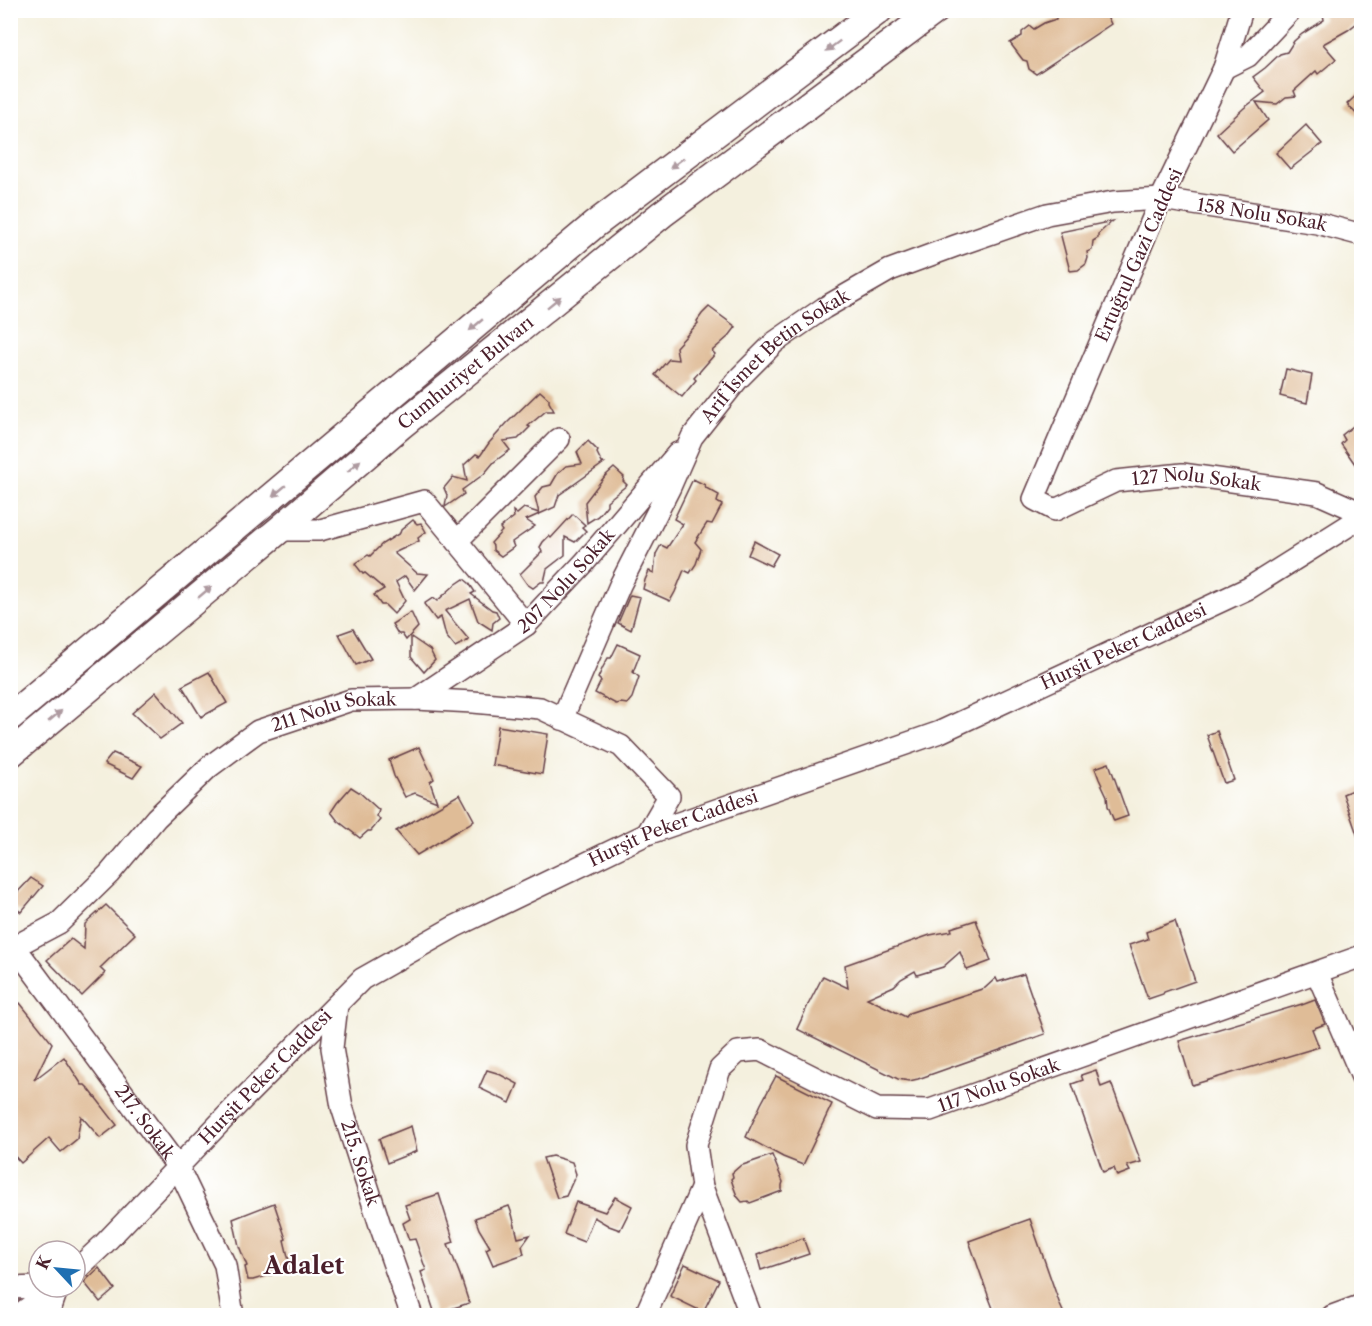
<svg xmlns="http://www.w3.org/2000/svg" width="1372" height="1326" font-family="'Libre Caslon Text',serif">
	<style>
		.building { fill: #dfbc97 }
		.lines { fill: none; stroke-linecap: round; stroke-linejoin: round }
		.minor-casing { stroke: #643e46; stroke-width: 24 }
		.major-casing { stroke: #643e46; stroke-width: 30 }
		.minor { stroke: #fff; stroke-width: 21 }
		.major { stroke: #fff; stroke-width: 27 }
		.oneway { fill: #ae9aa0 }
		.labels { text-anchor: middle; stroke-width: 4.5; stroke-linejoin: round; paint-order: stroke }
		.street-label { font-size: 18px; fill: #4a1f2b; stroke: #fff }
		.district-label { font-size: 24px; font-weight: bold; fill: #4a1f2b; stroke: #fff }
	</style>
	<rect width="100%" height="100%" fill="#fff"/>
	<filter id="ink" filterUnits="userSpaceOnUse"><feTurbulence type="fractalNoise" baseFrequency=".0167" numOctaves="2"/><feDisplacementMap in="SourceGraphic" scale="12" xChannelSelector="R" yChannelSelector="G"/><feConvolveMatrix kernelMatrix="1 2 1 2 8 2 1 2 1" color-interpolation-filters="sRGB"/></filter>
	<filter id="wash" filterUnits="userSpaceOnUse"><feTurbulence type="fractalNoise" baseFrequency=".008" numOctaves="4" result="noise"/><feDisplacementMap in="SourceGraphic" scale="24" xChannelSelector="R" yChannelSelector="G"/><feGaussianBlur stdDeviation="1.35" result="paint"/><feColorMatrix in="noise" values="0 0 0 0 0 0 0 0 0 0 0 0 0 0 0 0 0 1.4 0 .05"/><feComposite in="paint" operator="in"/></filter>
	<g filter="url(#wash)">
		<rect width="100%" height="100%" fill="#f4f0de"/>
		<g id="blocks">
			<!-- building -->
			<g class="building">
				<polygon points="1056,10 1104,10 1111,24 1036,74 1029,69 1027,61 1023,60 1010,43 1022,36 1022,32 1030,26 1034,29 1044,23 1056,19"/>
				<polygon points="1327,10 1362,10 1362,19 1348,30 1323,44 1336,59 1318,74 1316,71 1294,91 1296,96 1286,97 1277,104 1256,102 1268,120 1232,151 1217,133 1244,108 1265,92 1253,77 1265,68 1280,54 1287,52 1294,41 1302,34 1324,20 1323,14"/>
				<polygon points="1362,90 1362,120 1347,104"/>
				<polygon points="1306,125 1322,144 1290,169 1276,153"/>
				<polygon points="1113,221 1098,234 1098,238 1093,241 1092,250 1087,252 1088,258 1086,264 1078,270 1070,271 1060,232"/>
				<polygon points="709,307 736,327 729,336 712,351 715,354 694,378 696,380 682,397 655,375 669,359 678,360 676,347 698,323 697,321 702,314"/>
				<polygon points="1286,369 1312,375 1307,403 1280,396"/>
				<polygon points="540,391 549,399 549,402 554,411 546,411 528,426 530,427 518,439 503,441 510,450 494,462 484,474 462,490 464,494 445,507 447,495 444,488 453,477 467,481 464,465 476,454 480,456 489,443 507,423"/>
				<polygon points="1362,419 1362,474 1341,444 1345,440 1342,435"/>
				<polygon points="588,441 598,451 597,453 602,463 604,463 559,495 555,507 526,520 535,526 512,542 514,547 501,556 493,550 493,546 491,543 502,531 500,528 514,517 513,511 517,514 524,508 539,513 535,497 543,487 551,485 558,473 566,466 582,464 577,452"/>
				<polygon points="614,468 624,477 623,481 627,485 607,501 607,505 598,516 587,523 585,502 605,476"/>
				<polygon points="693,479 705,485 706,488 719,495 717,502 722,505 712,524 707,523 695,542 701,549 696,564 690,573 684,570 675,592 670,601 643,589 645,580 649,571 654,573 656,554 661,545 667,548 683,524 674,519"/>
				<polygon points="573,514 585,525 582,527 586,531 575,542 565,537 565,555 547,569 544,582 541,582 533,588 527,584 520,574 542,552 540,547 543,542 549,536 551,538"/>
				<polygon points="413,520 417,524 421,523 426,532 418,538 419,541 394,553 417,573 428,574 415,590 405,576 396,582 405,601 394,614 385,605 381,605 374,595 384,589 365,573 363,574 355,564 368,555 370,556 382,544 400,533 401,530"/>
				<polygon points="754,541 778,554 771,566 748,555"/>
				<polygon points="464,579 469,583 475,592 471,594 492,610 496,611 499,618 493,623 492,630 478,621 470,599 445,611 469,640 455,647 446,636 441,617 436,620 424,604 433,598 437,601 455,585"/>
				<polygon points="630,595 640,597 631,630 618,623"/>
				<polygon points="411,612 418,627 406,640 402,634 398,634 392,624"/>
				<polygon points="353,629 371,659 356,665 339,634"/>
				<polygon points="411,637 430,650 435,660 424,672 411,657"/>
				<polygon points="618,644 640,654 633,672 639,677 632,698 627,704 621,703 616,704 595,693 601,681 598,678 603,667 608,658 611,658"/>
				<polygon points="209,672 227,703 201,717 182,686"/>
				<polygon points="156,692 182,723 160,739 132,713"/>
				<polygon points="498,726 548,734 542,774 492,765"/>
				<polygon points="1217,731 1234,780 1224,783 1207,735"/>
				<polygon points="419,747 434,779 430,782 437,802 415,793 405,797 394,776 389,760"/>
				<polygon points="113,753 142,766 133,778 104,764"/>
				<polygon points="1109,763 1128,816 1114,821 1108,806 1107,796 1099,779 1095,768"/>
				<polygon points="1362,786 1362,843 1360,843 1343,794"/>
				<polygon points="351,787 359,792 379,810 377,816 380,820 371,831 368,831 360,838 338,821 331,812 337,803"/>
				<polygon points="460,794 474,820 469,824 417,855 396,831"/>
				<polygon points="31,878 43,886 21,912 10,904 10,900"/>
				<polygon points="106,905 135,934 100,968 105,973 82,996 47,960 71,939 84,949 85,924"/>
				<polygon points="976,920 991,961 967,970 960,952 943,967 917,975 915,971 901,979 894,986 867,998 906,1017 909,1013 985,988 996,978 998,982 1024,974 1045,1034 918,1079 909,1081 898,1079 797,1029 808,1005 823,976 848,988 845,965 930,935 952,931 951,928"/>
				<polygon points="1175,921 1195,981 1164,992 1163,994 1148,999 1129,945 1148,939 1146,932"/>
				<polygon points="1315,1000 1325,1024 1312,1029 1319,1047 1192,1085 1179,1041 1302,1004 1302,1005"/>
				<polygon points="20,1003 52,1043 34,1080 64,1057 82,1085 85,1085 89,1089 117,1125 100,1138 81,1116 77,1139 61,1152 49,1138 21,1163 10,1151 10,1010"/>
				<polygon points="487,1070 497,1073 518,1084 510,1103 479,1088"/>
				<polygon points="1096,1070 1101,1087 1111,1083 1141,1162 1127,1166 1130,1171 1117,1176 1114,1168 1103,1172 1072,1084 1083,1080 1081,1075"/>
				<polygon points="776,1076 832,1104 803,1165 783,1157 746,1137 761,1104"/>
				<polygon points="411,1126 417,1151 387,1163 379,1139"/>
				<polygon points="772,1155 783,1182 782,1185 782,1191 750,1203 748,1201 742,1202 737,1196 734,1188 731,1179 733,1177 732,1173 740,1166"/>
				<polygon points="552,1156 572,1162 576,1174 566,1196 557,1198 543,1158"/>
				<polygon points="439,1194 454,1242 448,1244 460,1275 469,1303 435,1314 421,1272 426,1270 415,1239 409,1240 403,1223 410,1219 405,1205"/>
				<polygon points="615,1197 632,1206 620,1230 609,1226 594,1217 584,1242 564,1234 576,1202 605,1212"/>
				<polygon points="274,1203 286,1239 284,1240 291,1269 253,1280 248,1280 245,1267 247,1266 239,1246 233,1219"/>
				<polygon points="509,1206 512,1214 518,1238 530,1235 522,1246 524,1254 493,1265 486,1249 490,1247 479,1229 475,1218"/>
				<polygon points="1030,1219 1060,1305 1065,1316 996,1316 989,1298 969,1241"/>
				<polygon points="803,1238 809,1254 761,1270 757,1255"/>
				<polygon points="685,1264 719,1280 703,1312 670,1296"/>
				<polygon points="99,1268 115,1289 100,1302 84,1282"/>
			</g>
		</g>
	</g>
	<g filter="url(#ink)">
		<use href="#blocks" fill-opacity="0" stroke="#643e46" stroke-width="1.5"/>
		<g class="lines">
			<defs>
				<g id="minor">
					<path id="s1" d="M1242,10L1224,68L1161,199L1034,499L1055,510L1116,481L1182,474L1317,493L1362,513"/>
					<polyline points="1224,68 1248,56 1291,10"/>
					<polyline points="279,530 320,530 424,501 526,625"/>
					<polyline points="457,541 559,439"/>
					<path id="s2" d="M416,699L526,625L584,563L678,453"/>
					<path id="s3" d="M562,719L620,585L670,487L692,437L738,379L775,342L824,308L890,270L955,246L1047,214L1113,202L1161,199L1317,223L1362,235"/>
					<path id="s4" d="M15,947L178,1167L225,1265L233,1316"/>
					<path id="s5" d="M10,949L59,923L109,874L156,818L209,767L258,731L351,700L416,699L473,702L540,708L621,746L669,796L647,834"/>
					<polyline points="1317,973 1362,1077"/>
					<path id="s6" d="M337,1005L332,1048L342,1107L380,1225L412,1316"/>
					<path id="s7" d="M75,1271L103,1245L238,1104L362,979L454,927L647,834L940,732L1249,588L1362,517"/>
					<polyline points="10,1288 39,1287"/>
					<polyline points="17,1316 57,1287"/>
					<polyline points="48,1316 58,1287"/>
					<polyline points="645,1316 702,1187"/>
					<path id="s8" d="M751,1316L702,1187L696,1145L720,1069L738,1052L760,1050L877,1109L930,1110L1362,956"/>
					<polyline points="1332,1316 1362,1305"/>
				</g>
				<g id="major">
					<polyline points="10,717 594,225 879,10"/>
					<path id="s9" d="M10,754L279,530L400,426L662,214L936,10"/>
				</g>
			</defs>
			<!-- minor casing -->
			<use href="#minor" class="minor-casing"/>
			<!-- major casing -->
			<use href="#major" class="major-casing"/>
			<!-- minor -->
			<use href="#minor" class="minor"/>
			<!-- major -->
			<use href="#major" class="major"/>
		</g>
		<!-- one-way arrows -->
		<defs><path id="oneway-solid" d="M-6-.8H1V-3.2L6.5 0L1 3.2V.8H-6Z" transform="scale(1.5)"/></defs>
		<g class="oneway">
			<use href="#oneway-solid" transform="translate(833 46) rotate(143)"/>
			<use href="#oneway-solid" transform="translate(677 163) rotate(143)"/>
			<use href="#oneway-solid" transform="translate(554 302) rotate(-39)"/>
			<use href="#oneway-solid" transform="translate(476 325) rotate(140)"/>
			<use href="#oneway-solid" transform="translate(354 466) rotate(-41)"/>
			<use href="#oneway-solid" transform="translate(279 491) rotate(140)"/>
			<use href="#oneway-solid" transform="translate(205 592) rotate(-40)"/>
			<use href="#oneway-solid" transform="translate(55 716) rotate(-40)"/>
		</g>
	</g>
	<g class="labels">
		<!-- street labels -->
		<g class="street-label">
			<text dy="6" stroke="none"><textPath href="#s3" startOffset="957">158 Nolu Sokak</textPath></text>
			<text transform="translate(1139 255) rotate(-66)" y="6">Ertuğrul Gazi Caddesi</text>
			<text dy="6" stroke="none"><textPath href="#s3" startOffset="428">Arif İsmet Betin Sokak</textPath></text>
			<text dy="6" stroke="none"><textPath href="#s9" startOffset="594">Cumhuriyet Bulvarı</textPath></text>
			<text dy="6" stroke="none"><textPath href="#s1" startOffset="704">127 Nolu Sokak</textPath></text>
			<text dy="6" stroke="none"><textPath href="#s2" startOffset="192">207 Nolu Sokak</textPath></text>
			<text dy="6" stroke="none"><textPath href="#s7" startOffset="1242">Hurşit Peker Caddesi</textPath></text>
			<text dy="6" stroke="none"><textPath href="#s5" startOffset="412">211 Nolu Sokak</textPath></text>
			<text dy="6" stroke="none"><textPath href="#s7" startOffset="756">Hurşit Peker Caddesi</textPath></text>
			<text dy="6" stroke="none"><textPath href="#s7" startOffset="272">Hurşit Peker Caddesi</textPath></text>
			<text dy="6" stroke="none"><textPath href="#s8" startOffset="564">117 Nolu Sokak</textPath></text>
			<text dy="6" stroke="none"><textPath href="#s4" startOffset="218">217. Sokak</textPath></text>
			<text dy="6" stroke="none"><textPath href="#s6" startOffset="162">215. Sokak</textPath></text>
		</g>
		<!-- district labels -->
		<g class="district-label">
			<text x="304" y="1274">Adalet</text>
		</g>
	</g>
	<!-- margin -->
	<rect width="1372" height="1326" fill="none" stroke="#fff" stroke-width="36"/>
	<!-- north arrow -->
	<g transform="translate(57 1269) rotate(296)"><circle r="28" fill="#ffffff" stroke="#b7a5aa" stroke-width="1.5"/>
	<path d="M0-4.5L10 22L0 15L-10 22Z" fill="#1f6fb2"/>
	<text y="-9" font-size="16" font-weight="bold" text-anchor="middle" fill="#4a1f2b">K</text>
	</g>
</svg>
